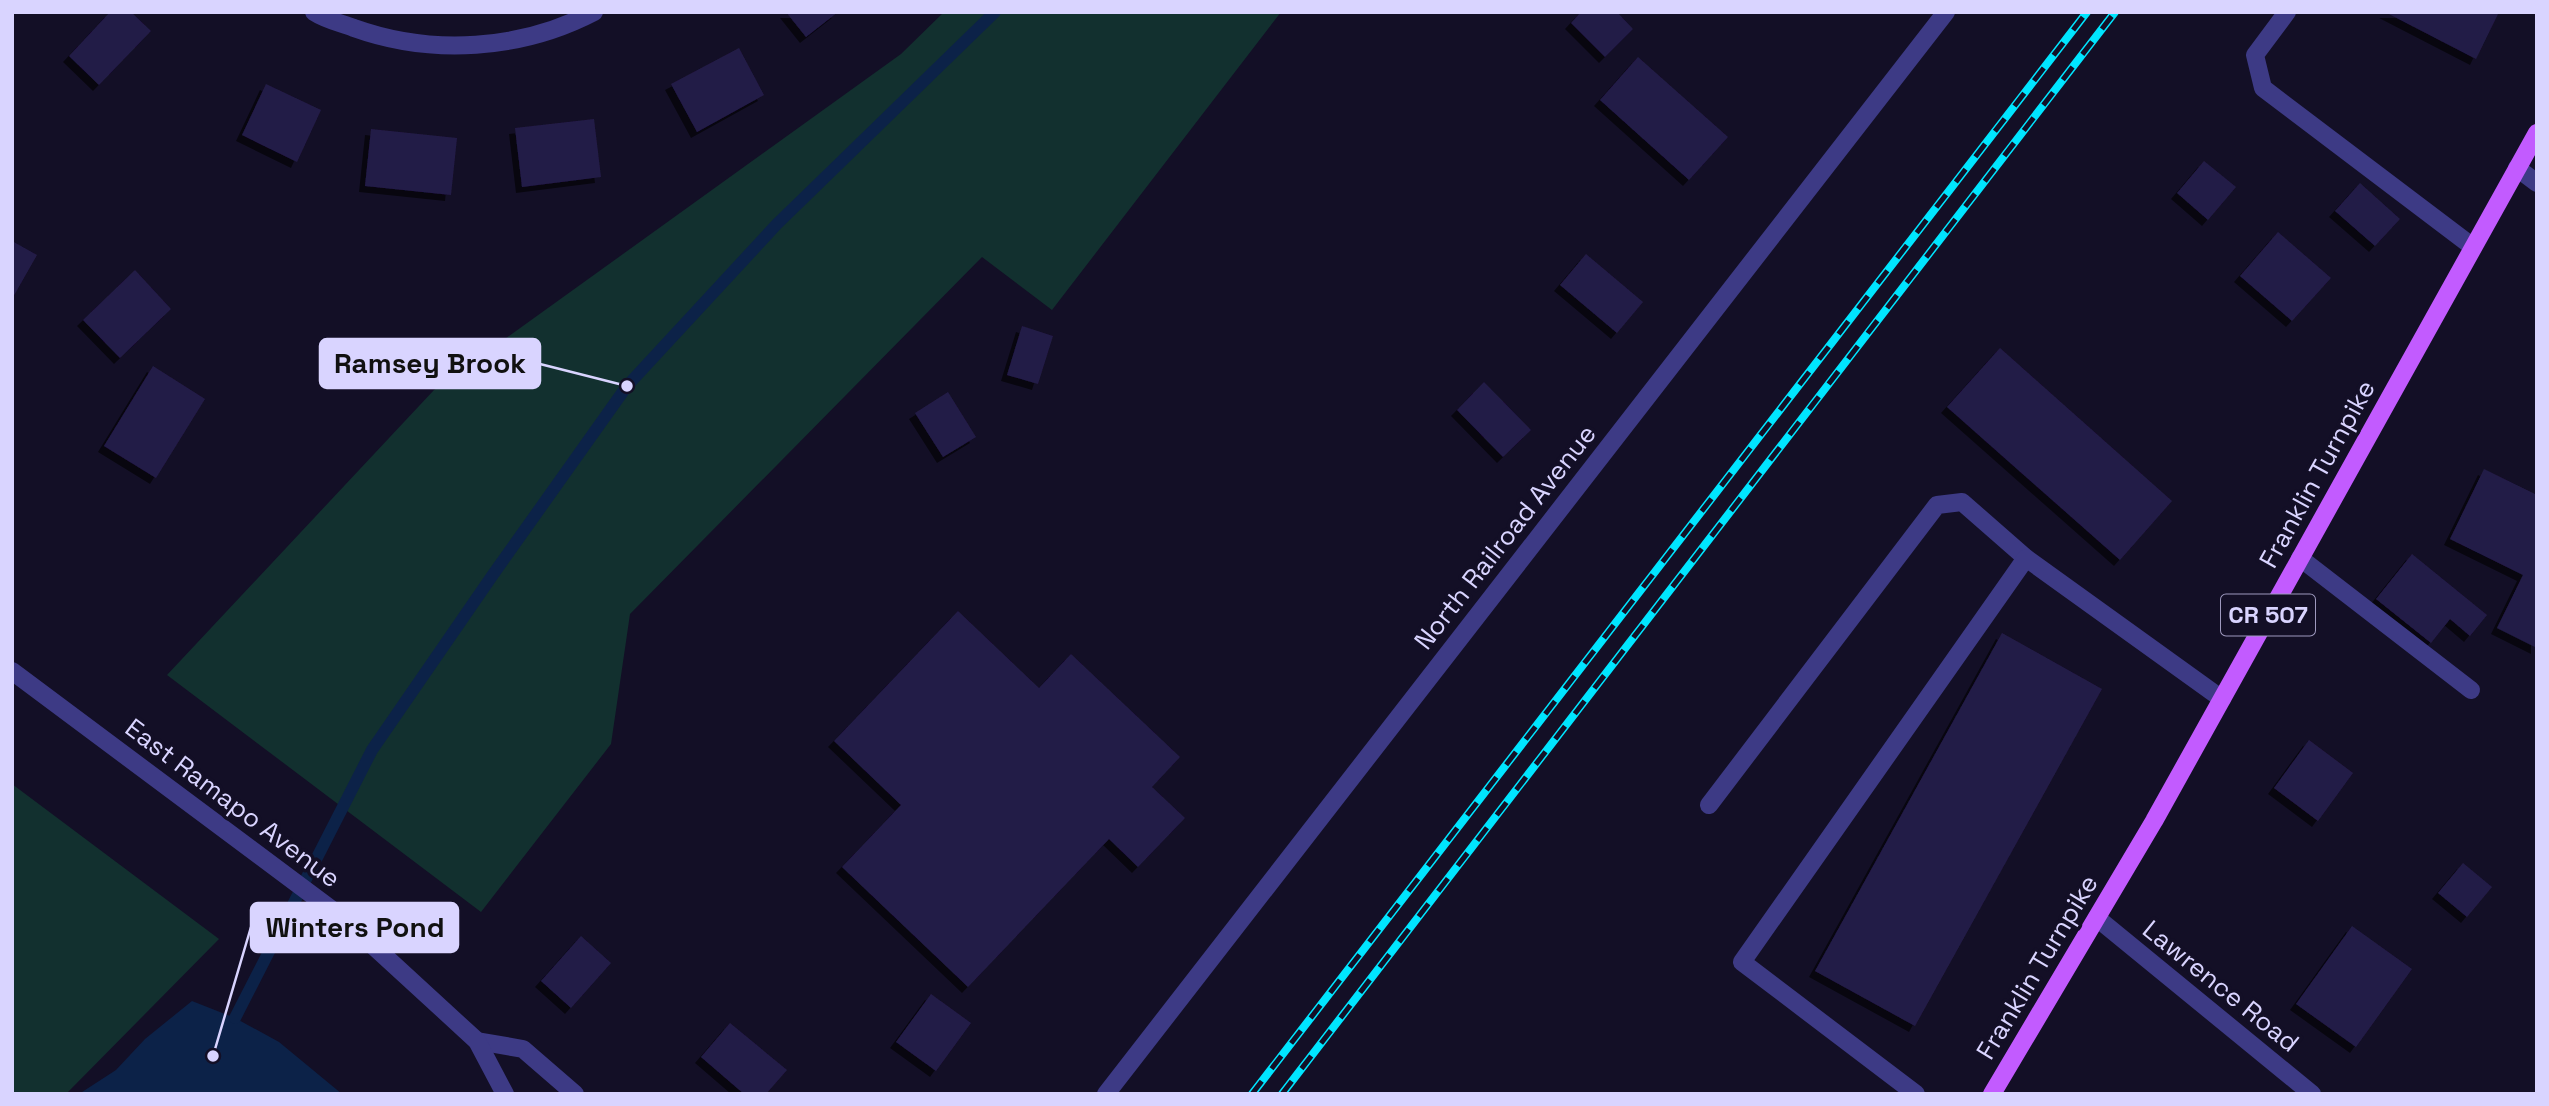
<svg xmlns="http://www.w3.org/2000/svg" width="2549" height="1106" font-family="'Space Grotesk',sans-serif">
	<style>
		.green { fill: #12302f }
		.water { fill: #0c2248 }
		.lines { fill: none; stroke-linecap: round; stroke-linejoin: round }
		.stream { stroke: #0c2248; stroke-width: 12 }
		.building { fill: #241b47; filter: url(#shadow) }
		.service { stroke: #3d3a85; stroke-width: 18 }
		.minor { stroke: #3d3a85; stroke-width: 18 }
		.tertiary { stroke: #3d3a85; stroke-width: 18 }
		.primary { stroke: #c25bff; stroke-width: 18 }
		.rail-casing { stroke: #00e5ff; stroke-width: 8 }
		.rail { stroke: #130f26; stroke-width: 5; stroke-dasharray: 16; stroke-linecap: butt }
		.labels { text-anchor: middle; stroke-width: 7; stroke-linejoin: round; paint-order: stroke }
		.shield { fill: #130f26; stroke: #9e99be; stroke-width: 2 }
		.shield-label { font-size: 24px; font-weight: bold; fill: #d9d4ff }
		.street-label { font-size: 26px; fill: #d9d4ff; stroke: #130f26 }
		.leader { fill: none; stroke: #d9d4ff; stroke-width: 2.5 }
		.callout-dot { fill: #d9d4ff; stroke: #130f26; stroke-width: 2.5 }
		.callout { fill: #d9d4ff; stroke: #d9d4ff; stroke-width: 2.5 }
		.callout-label { font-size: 28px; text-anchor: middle; font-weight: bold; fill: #111 }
	</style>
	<defs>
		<filter id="shadow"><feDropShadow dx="-6" dy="6" stdDeviation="0" flood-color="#0009"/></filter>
	</defs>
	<rect width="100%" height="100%" fill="#130f26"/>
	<!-- green -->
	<g class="green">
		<polygon points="944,12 1281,12 1052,310 982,257 630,614 611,744 481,912 167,675 434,390 901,54"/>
		<polygon points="12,784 219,939 66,1094 12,1094"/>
	</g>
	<!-- water -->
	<polygon class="water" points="192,1001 235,1018 279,1042 342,1094 79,1094 116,1070 145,1039"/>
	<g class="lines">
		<!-- stream -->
		<polyline class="stream" points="235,1018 372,750 492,576 627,386 777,224 995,12"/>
	</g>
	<!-- building -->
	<g class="building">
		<polygon points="110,12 131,12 151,31 99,85 69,56"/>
		<polygon points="786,12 838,12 806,37"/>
		<polygon points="1581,12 1617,12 1633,29 1605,57 1571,23"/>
		<polygon points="2385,12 2499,12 2476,59"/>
		<polygon points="739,48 764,95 697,132 671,84"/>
		<polygon points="1638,57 1728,137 1689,180 1600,100"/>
		<polygon points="266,84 321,110 297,162 242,135"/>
		<polygon points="594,119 601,177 522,187 515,128"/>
		<polygon points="371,129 457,138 451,195 365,186"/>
		<polygon points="2204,161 2236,187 2208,220 2177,193"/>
		<polygon points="2360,183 2400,219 2375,246 2335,211"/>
		<polygon points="2278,232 2331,278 2292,321 2240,276"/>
		<polygon points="12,241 37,255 12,299"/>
		<polygon points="1586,254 1643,302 1617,333 1560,285"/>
		<polygon points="135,270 171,309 120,358 83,320"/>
		<polygon points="1022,326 1053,336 1038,384 1007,375"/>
		<polygon points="2000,348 2172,501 2120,560 1947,407"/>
		<polygon points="153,366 205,399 156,478 104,446"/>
		<polygon points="1484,382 1531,430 1503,457 1457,410"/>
		<polygon points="948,392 976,437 943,457 915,413"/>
		<polygon points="2484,469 2537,495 2537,648 2497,628 2523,575 2450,539"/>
		<polygon points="2412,554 2487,615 2470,636 2450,619 2431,643 2376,599"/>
		<polygon points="958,611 1039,688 1071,654 1180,757 1152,787 1185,818 1138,867 1109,839 968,987 842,867 901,805 834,741"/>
		<polygon points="2002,633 2102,689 1915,1026 1815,971"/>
		<polygon points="2309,740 2353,773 2318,821 2274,788"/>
		<polygon points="2463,863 2492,887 2467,917 2438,893"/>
		<polygon points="2352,926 2412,969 2356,1047 2296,1004"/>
		<polygon points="581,936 611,963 571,1008 541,981"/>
		<polygon points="931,994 971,1023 936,1071 896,1042"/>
		<polygon points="730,1023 787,1070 766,1094 744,1094 701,1057"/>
	</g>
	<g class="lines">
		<!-- service -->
		<g class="service">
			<polyline points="2287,12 2255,55 2263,88 2473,247"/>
			<polyline points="2300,558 2471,690"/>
			<polyline points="1709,805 1937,505 1962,502 2026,558"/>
			<polyline points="1916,1094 1742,962 2026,558 2222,699"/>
		</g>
		<!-- minor -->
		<g class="minor">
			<path d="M314,12C326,20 341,23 354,28C432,56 521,50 594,12"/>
			<polyline points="2517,168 2537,183"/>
			<polyline points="2097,918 2312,1094"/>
			<polyline points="477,1041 523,1049 575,1094"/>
			<polyline points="1106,1094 1946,12"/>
		</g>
		<!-- tertiary -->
		<polyline class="tertiary" points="12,671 343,918 477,1041 505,1094"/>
		<!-- primary -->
		<polyline class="primary" points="1992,1094 2154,821 2537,133"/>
		<defs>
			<g id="rail">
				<polyline points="1252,1094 2087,12"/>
				<polyline points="1282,1094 2115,12"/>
			</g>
		</defs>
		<!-- rail casing -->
		<use href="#rail" class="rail-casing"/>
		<!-- rail -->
		<use href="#rail" class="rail"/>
	</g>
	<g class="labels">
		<!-- shield labels -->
		<rect class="shield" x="2221" y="594.5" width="94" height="41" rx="5"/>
		<g class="shield-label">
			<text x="2268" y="623">CR 507</text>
		</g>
		<!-- street labels -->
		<g class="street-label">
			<text transform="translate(2317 474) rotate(-61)" y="9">Franklin Turnpike</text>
			<text transform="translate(1505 537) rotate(-52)" y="9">North Railroad Avenue</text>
			<text transform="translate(233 803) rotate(37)" y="9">East Ramapo Avenue</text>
			<text transform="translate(2037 967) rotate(-59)" y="9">Franklin Turnpike</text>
			<text transform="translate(2221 986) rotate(39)" y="9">Lawrence Road</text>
		</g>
	</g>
	<!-- callouts -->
	<path class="leader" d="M627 386L540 364M213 1056L251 927"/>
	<g class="callout-dot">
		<circle cx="627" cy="386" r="7"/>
		<circle cx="213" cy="1056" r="7"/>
	</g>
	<g class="callout">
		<rect x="320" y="339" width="220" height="49" rx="7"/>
		<rect x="251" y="903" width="207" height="49" rx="7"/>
	</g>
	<g class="callout-label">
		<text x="430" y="373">Ramsey Brook</text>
		<text x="355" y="937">Winters Pond</text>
	</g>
	<!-- border -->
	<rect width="2549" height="1106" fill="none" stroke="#d9d4ff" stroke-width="28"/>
</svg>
